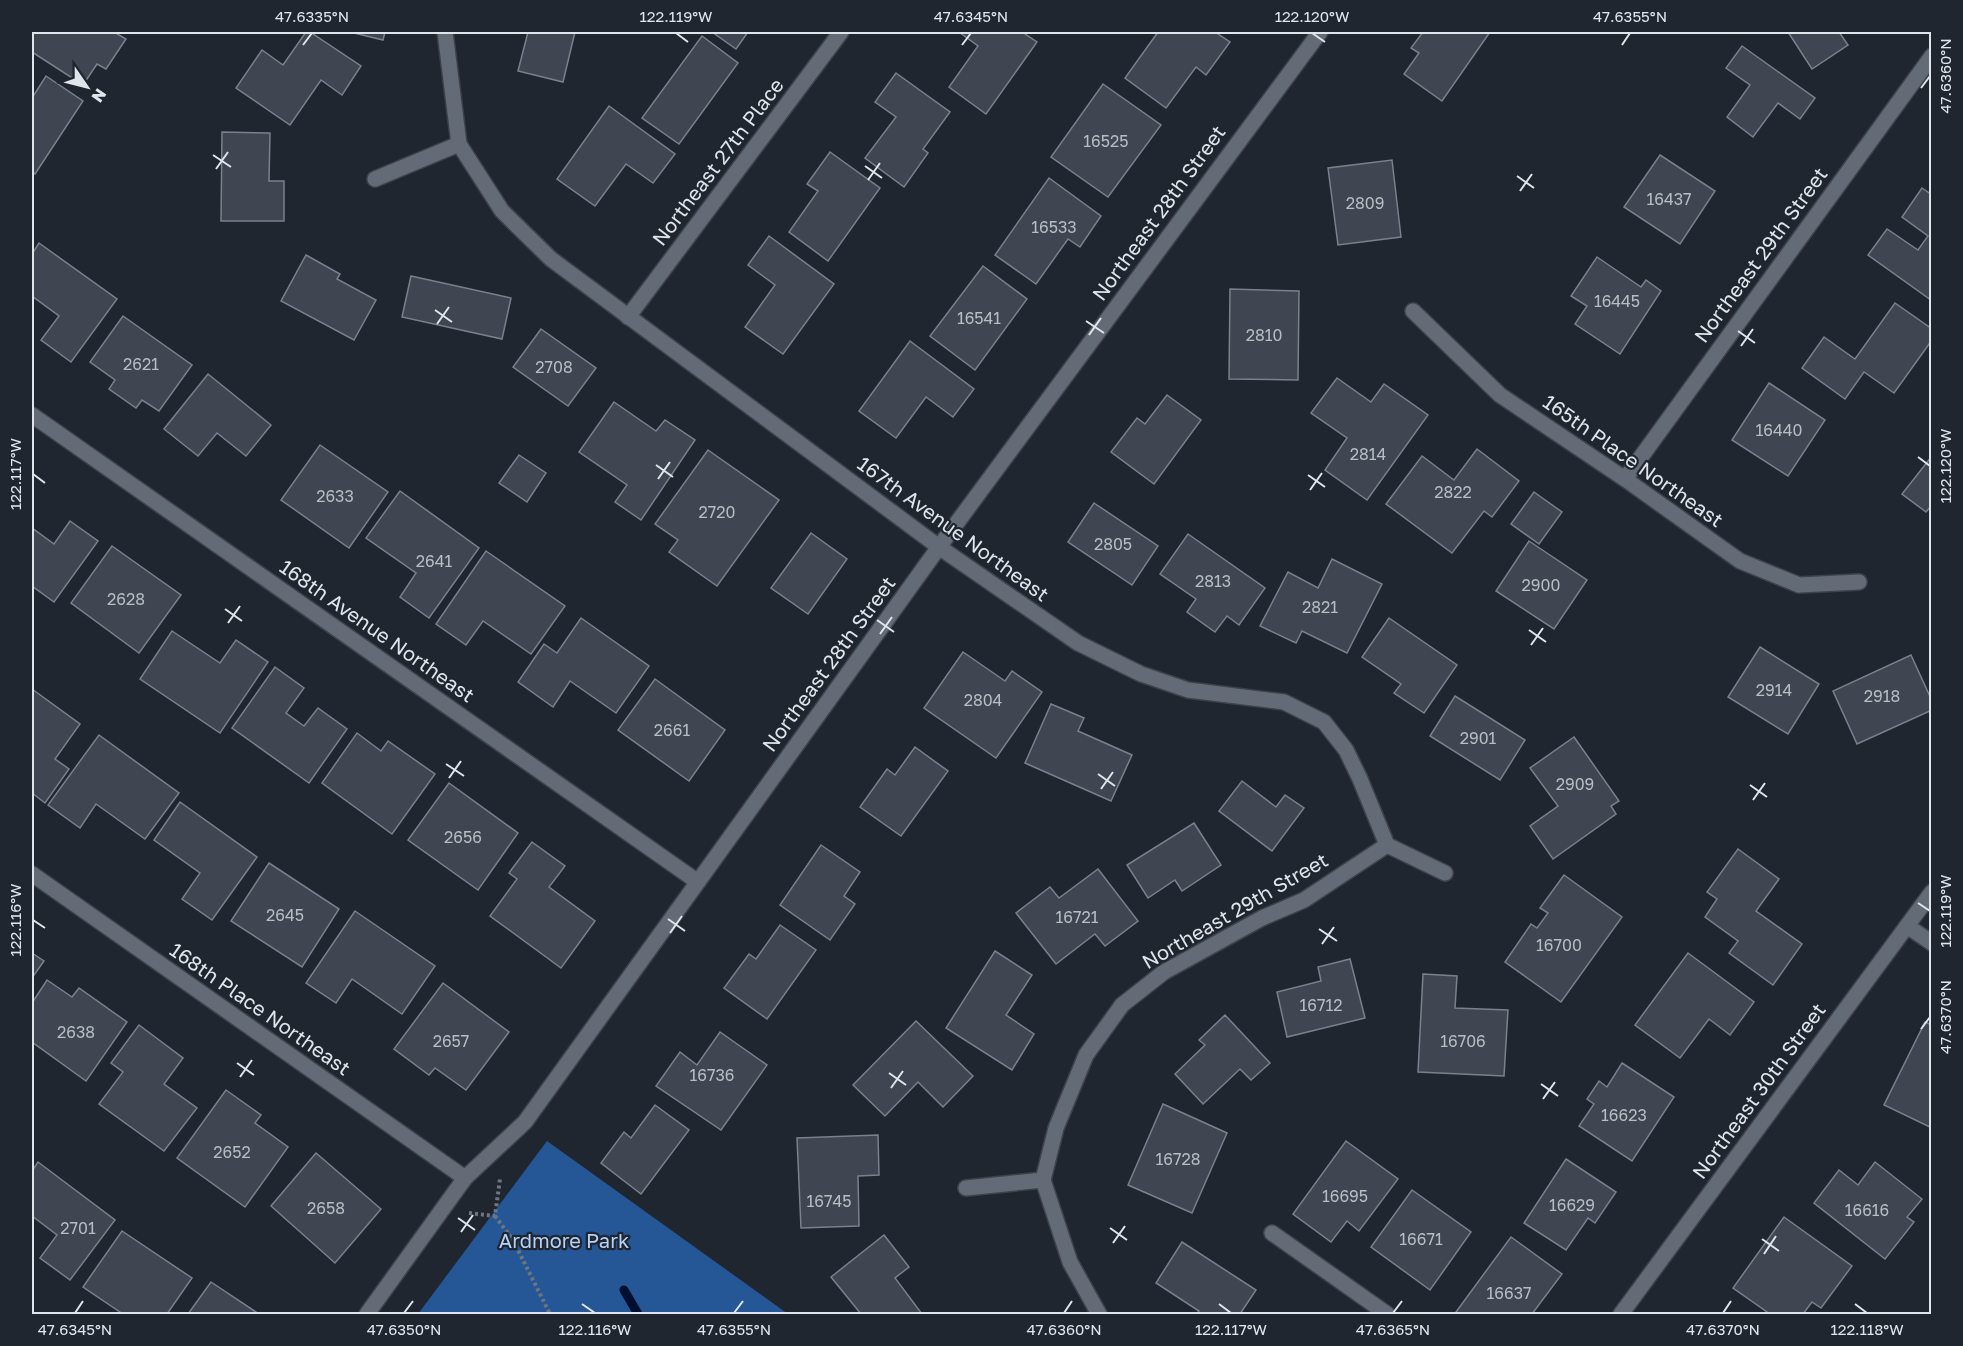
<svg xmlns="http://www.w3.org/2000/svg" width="1963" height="1346" font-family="'Golos Text',sans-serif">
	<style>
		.forest { fill: #255696 }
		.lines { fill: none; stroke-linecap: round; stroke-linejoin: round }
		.stream { stroke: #000f2f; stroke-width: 9 }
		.building { fill: #3f4651; stroke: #79818d; stroke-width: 1.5 }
		.lane-casing { stroke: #3d424b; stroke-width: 18 }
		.street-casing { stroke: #3d424b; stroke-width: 18 }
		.path { stroke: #70767f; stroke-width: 4; stroke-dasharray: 3 3; stroke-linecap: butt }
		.lane { stroke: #636b76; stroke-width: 15 }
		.street { stroke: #636b76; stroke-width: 15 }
		.ticks { fill: none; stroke: #e0e5eb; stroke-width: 2 }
		.labels { text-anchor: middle; stroke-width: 4.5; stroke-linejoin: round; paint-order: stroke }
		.number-label { font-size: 16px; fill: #b8bdc4 }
		.street-label { font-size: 20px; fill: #e0e5eb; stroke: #1f2630 }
		.park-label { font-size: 20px; fill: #b6d1f5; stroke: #1f2630 }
		.neatline { fill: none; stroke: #e0e5eb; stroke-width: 2 }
		.ticks-label { font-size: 15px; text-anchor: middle; fill: #e0e5eb }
	</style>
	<rect width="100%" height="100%" fill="#1f2630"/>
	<!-- forest -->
	<polygon class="forest" points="547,1141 788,1314 418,1314"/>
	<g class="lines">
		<!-- stream -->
		<polyline class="stream" points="624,1290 638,1314"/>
	</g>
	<!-- building -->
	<g class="building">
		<polygon points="32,32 114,32 126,39 106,69 97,64 83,85 32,52"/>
		<polygon points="306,32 310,32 361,66 342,95 321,80 290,125 236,88 262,50 283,65"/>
		<polygon points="350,32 385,32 383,40"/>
		<polygon points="528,32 575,32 563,82 518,71"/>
		<polygon points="712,32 748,32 736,49"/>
		<polygon points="959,32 1022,32 1037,42 986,114 949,87 978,46"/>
		<polygon points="1158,32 1215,32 1230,42 1206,75 1196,67 1166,108 1125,78"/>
		<polygon points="1423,32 1490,32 1442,101 1404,74 1419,53 1411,48"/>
		<polygon points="1788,32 1839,32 1848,45 1812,69"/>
		<polygon points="702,36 738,63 679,144 642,118"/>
		<polygon points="1742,46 1815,98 1800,119 1778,103 1753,137 1727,117 1750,85 1726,68"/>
		<polygon points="896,73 950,112 923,149 928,153 904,187 865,158 896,117 875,102"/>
		<polygon points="46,76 83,101 35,174 32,171 32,98"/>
		<polygon points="1103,84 1161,125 1108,197 1051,157"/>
		<polygon points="609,106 675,154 653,183 626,164 595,206 557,179"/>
		<polygon points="222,132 270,133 269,181 284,181 284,221 221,221"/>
		<polygon points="830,152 880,188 828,261 789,232 818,191 807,184"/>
		<polygon points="1660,155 1715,191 1680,244 1624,207"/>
		<polygon points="1392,160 1401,237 1338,245 1328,168"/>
		<polygon points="1049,178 1101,216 1080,247 1068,239 1036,284 995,255"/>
		<polygon points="1922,188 1932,195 1931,300 1868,255 1887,229 1918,250 1928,236 1902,217"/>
		<polygon points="769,236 834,284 783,354 745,327 775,285 748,265"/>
		<polygon points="39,243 117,299 71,362 41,340 59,316 32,296 32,254"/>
		<polygon points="306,255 340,274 337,279 376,300 354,340 281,301"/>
		<polygon points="1597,257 1641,287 1646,280 1661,291 1620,354 1575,324 1587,306 1571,296"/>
		<polygon points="983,266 1027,299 975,370 930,336"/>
		<polygon points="411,276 511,298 502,339 402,317"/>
		<polygon points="1230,289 1299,291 1298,380 1229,379"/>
		<polygon points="1895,303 1932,329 1932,340 1894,393 1864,372 1845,399 1802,368 1824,337 1855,359"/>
		<polygon points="123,316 192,365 159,411 142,400 136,408 109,389 115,380 90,362"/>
		<polygon points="541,329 596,368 568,406 513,367"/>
		<polygon points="910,341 974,389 953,417 926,397 896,438 859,411"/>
		<polygon points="208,374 271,425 246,456 217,433 198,456 164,429"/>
		<polygon points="1337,378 1371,402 1384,384 1428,415 1367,500 1325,470 1347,438 1311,413"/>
		<polygon points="1769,383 1825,420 1788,476 1732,440"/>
		<polygon points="1167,395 1201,420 1154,484 1111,452 1137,418 1145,424"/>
		<polygon points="614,402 656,431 665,420 695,440 641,520 615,502 627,485 579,452"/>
		<polygon points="320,445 388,492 349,548 281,500"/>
		<polygon points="1477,449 1519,481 1492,517 1484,511 1452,553 1386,504 1422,456 1454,480"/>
		<polygon points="708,450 779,500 717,586 669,552 678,540 655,524"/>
		<polygon points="519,455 546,473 527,502 499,483"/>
		<polygon points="1932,456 1932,505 1926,512 1902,494"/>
		<polygon points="400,491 479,548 429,618 400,597 416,573 366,538"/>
		<polygon points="1534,492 1562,512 1539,544 1511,524"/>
		<polygon points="1094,503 1158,546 1132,585 1068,542"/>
		<polygon points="70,521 98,541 54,602 32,586 32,528 54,544"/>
		<polygon points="811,533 847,559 808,614 771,588"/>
		<polygon points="1188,534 1265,588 1239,625 1227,616 1215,632 1187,612 1196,599 1160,574"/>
		<polygon points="1529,541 1587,580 1554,629 1496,591"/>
		<polygon points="112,546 181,595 139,653 71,603"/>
		<polygon points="486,551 565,606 531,654 483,621 466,645 436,624"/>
		<polygon points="1332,559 1382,584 1347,653 1302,631 1296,643 1260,626 1288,572 1318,588"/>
		<polygon points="581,618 649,666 616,713 570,681 553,707 518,682 544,644 557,653"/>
		<polygon points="1389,618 1457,665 1424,713 1394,693 1401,684 1362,657"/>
		<polygon points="172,631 220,663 236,640 268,662 220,733 140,679"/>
		<polygon points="1760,647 1819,684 1788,734 1728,697"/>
		<polygon points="963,652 1005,681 1012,671 1042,692 996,758 924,708"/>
		<polygon points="1911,655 1932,701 1932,710 1857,744 1833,691"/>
		<polygon points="275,667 304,688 286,713 304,726 318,708 347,729 309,783 232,728"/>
		<polygon points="655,679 725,730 689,781 618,730"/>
		<polygon points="32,689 80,724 55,759 69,769 45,803 32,793"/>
		<polygon points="1455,696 1525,740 1500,780 1430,736"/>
		<polygon points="1051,704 1084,718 1078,731 1132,755 1111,801 1025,763"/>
		<polygon points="357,733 381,751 388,741 435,774 392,834 322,783"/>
		<polygon points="99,735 179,793 145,839 96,804 80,828 48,805"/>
		<polygon points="1574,737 1619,801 1611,806 1616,814 1553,859 1530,826 1558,806 1530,768"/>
		<polygon points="915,747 948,771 901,836 860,807 887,769 895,775"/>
		<polygon points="1242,781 1276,807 1285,795 1304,808 1272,851 1219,811"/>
		<polygon points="449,783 518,833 478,890 408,840"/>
		<polygon points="180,802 257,857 212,920 182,899 200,873 154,840"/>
		<polygon points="1194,823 1221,865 1182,891 1175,880 1148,898 1127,865"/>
		<polygon points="532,842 565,866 549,887 595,921 561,968 490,916 517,879 509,873"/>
		<polygon points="821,845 860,872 844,896 855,904 830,940 780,905"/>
		<polygon points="1738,849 1779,879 1756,911 1802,944 1773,985 1729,953 1738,941 1705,917 1717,899 1707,892"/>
		<polygon points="269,863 339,909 302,967 231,921"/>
		<polygon points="1098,869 1138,921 1105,946 1095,934 1056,964 1016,913 1050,887 1059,898"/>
		<polygon points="1564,875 1622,917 1561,1002 1505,962 1531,924 1537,928 1548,913 1540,908"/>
		<polygon points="355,911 435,966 402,1014 352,979 336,1003 306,983"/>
		<polygon points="780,925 816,950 767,1019 724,988 749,954 756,959"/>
		<polygon points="995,951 1032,975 1006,1015 1034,1034 1012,1070 946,1028"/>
		<polygon points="32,953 44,961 32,978"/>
		<polygon points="1688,953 1754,1002 1730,1035 1709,1019 1680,1058 1635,1025"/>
		<polygon points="1350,959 1365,1018 1287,1037 1277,992 1321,981 1318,967"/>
		<polygon points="1423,974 1457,976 1455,1008 1508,1010 1504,1076 1418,1072"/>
		<polygon points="47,980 72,997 79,988 127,1022 86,1081 32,1042 32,1003"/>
		<polygon points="443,983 509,1032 466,1090 435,1068 429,1075 394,1049"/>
		<polygon points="1225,1015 1270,1063 1251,1080 1240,1069 1203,1104 1175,1074 1205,1045 1199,1040"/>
		<polygon points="916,1021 973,1076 943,1107 918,1082 885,1116 853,1085"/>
		<polygon points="1925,1022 1932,1025 1932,1128 1884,1105"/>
		<polygon points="139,1025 183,1058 164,1084 197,1108 164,1151 99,1104 123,1072 111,1063"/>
		<polygon points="720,1032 767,1065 721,1130 656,1086 680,1052 697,1065"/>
		<polygon points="1622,1063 1674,1097 1632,1161 1579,1126 1594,1104 1587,1099 1599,1081 1607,1087"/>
		<polygon points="226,1090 261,1115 255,1123 288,1147 245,1207 177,1158"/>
		<polygon points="1163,1104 1227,1133 1192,1213 1128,1185"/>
		<polygon points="655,1105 689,1130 641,1194 601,1163 624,1132 631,1138"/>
		<polygon points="878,1135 879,1175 858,1176 859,1226 801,1228 797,1138"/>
		<polygon points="1346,1141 1398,1179 1359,1231 1347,1221 1331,1242 1293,1214"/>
		<polygon points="316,1153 381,1209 335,1263 271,1206"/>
		<polygon points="1566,1159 1616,1192 1595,1223 1588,1218 1566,1250 1524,1223"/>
		<polygon points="38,1162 115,1220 70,1280 40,1258 57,1235 32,1216 32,1171"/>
		<polygon points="1875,1162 1922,1199 1907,1217 1914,1222 1885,1259 1814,1203 1839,1170 1858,1185"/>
		<polygon points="1412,1190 1471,1232 1430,1290 1371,1247"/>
		<polygon points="1784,1217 1852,1266 1821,1308 1812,1302 1803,1314 1770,1314 1733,1288"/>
		<polygon points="122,1231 192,1278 167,1314 123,1314 83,1287"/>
		<polygon points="884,1235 909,1267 895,1278 922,1314 861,1314 831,1277"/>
		<polygon points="1511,1237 1562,1274 1532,1314 1460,1314 1456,1312"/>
		<polygon points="1182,1242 1256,1290 1240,1314 1197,1314 1199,1311 1156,1283"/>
		<polygon points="211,1282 259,1314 188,1314"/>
	</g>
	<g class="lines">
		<defs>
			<g id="lane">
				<polyline points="1907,926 1932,943"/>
				<polyline points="1272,1233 1387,1314"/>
			</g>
			<g id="street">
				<polyline points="445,32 459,144 502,211 551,259 939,547 1078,643 1141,674 1188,690 1284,702 1324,722 1346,750 1360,779 1387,845 1445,873"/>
				<polyline points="375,179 459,144"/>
				<polyline points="1413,311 1500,395 1625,479 1740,561 1799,585 1859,582"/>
				<polyline points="628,317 841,32"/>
				<polyline points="32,415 698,882"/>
				<polyline points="1625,479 1932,56"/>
				<polyline points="32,874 465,1178"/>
				<polyline points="1043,1180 1070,1262 1099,1314"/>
				<polyline points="966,1188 1043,1180 1056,1128 1086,1055 1122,1005 1164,972 1262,918 1304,900 1387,845"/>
				<polyline points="367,1314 465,1178 525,1122 939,547 1320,32"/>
				<polyline points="1621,1314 1932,892"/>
			</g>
		</defs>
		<!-- lane casing -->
		<use href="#lane" class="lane-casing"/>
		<!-- street casing -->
		<use href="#street" class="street-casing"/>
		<!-- path -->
		<g class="path">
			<polyline points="469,1213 495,1216 500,1179"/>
			<polyline points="495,1216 513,1240 550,1314"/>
		</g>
		<!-- lane -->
		<use href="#lane" class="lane"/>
		<!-- street -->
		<use href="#street" class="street"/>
	</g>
	<!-- ticks -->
	<path class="ticks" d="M676,33L688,42M1312,33L1325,42M303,45L312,33M962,45L971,33M1622,45L1630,33M1921,88L1930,76M213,155L231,167M865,166L882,178M216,169L228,152M1517,176L1534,188M868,180L880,163M1520,191L1532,174M435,310L452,322M1086,321L1104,333M437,324L449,307M1738,331L1755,343M1089,335L1101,318M1741,346L1753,329M1918,457L1930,466M656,465L673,477M33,474L45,483M1308,475L1325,487M658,479L670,462M1310,490L1322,473M225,609L242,621M877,620L894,632M228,623L240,606M1529,630L1546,642M880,634L892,617M1531,645L1543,628M446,764L464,776M1098,774L1115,786M449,778L461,761M1750,785L1767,797M1101,789L1113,772M1753,800L1765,783M1918,903L1930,911M668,919L685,931M33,920L45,928M1319,929L1337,941M670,933L682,916M1322,944L1334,927M1921,1029L1930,1017M237,1063L254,1075M889,1073L906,1085M240,1077L252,1060M1541,1084L1558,1096M891,1088L903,1071M1543,1099L1555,1082M458,1218L475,1230M1110,1228L1127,1240M461,1232L473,1215M1762,1239L1779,1251M1113,1243L1125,1226M1764,1254L1776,1236M582,1304L595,1313M1219,1304L1231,1313M1855,1304L1867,1313M75,1313L83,1301M404,1313L413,1301M734,1313L743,1301M1064,1313L1072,1301M1393,1313L1402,1301M1723,1313L1731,1301"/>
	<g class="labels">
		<!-- number labels -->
		<g class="number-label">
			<text x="1106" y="147">16525</text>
			<text x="1669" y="205">16437</text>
			<text x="1365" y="209">2809</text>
			<text x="1054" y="233">16533</text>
			<text x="1617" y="307">16445</text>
			<text x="979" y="324">16541</text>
			<text x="1264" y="341">2810</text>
			<text x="141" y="370">2621</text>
			<text x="554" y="373">2708</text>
			<text x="1779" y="436">16440</text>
			<text x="1368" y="460">2814</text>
			<text x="1453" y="498">2822</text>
			<text x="335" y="502">2633</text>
			<text x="717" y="518">2720</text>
			<text x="1113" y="550">2805</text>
			<text x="434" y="567">2641</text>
			<text x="1213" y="587">2813</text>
			<text x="1541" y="591">2900</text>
			<text x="126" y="605">2628</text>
			<text x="1320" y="613">2821</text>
			<text x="1774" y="696">2914</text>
			<text x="1882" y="702">2918</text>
			<text x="983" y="706">2804</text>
			<text x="672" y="736">2661</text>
			<text x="1478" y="744">2901</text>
			<text x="1575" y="790">2909</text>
			<text x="463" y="843">2656</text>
			<text x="285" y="921">2645</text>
			<text x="1077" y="923">16721</text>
			<text x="1559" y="951">16700</text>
			<text x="1321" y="1011">16712</text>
			<text x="76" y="1038">2638</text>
			<text x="451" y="1047">2657</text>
			<text x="1463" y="1047">16706</text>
			<text x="712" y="1081">16736</text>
			<text x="1624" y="1121">16623</text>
			<text x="232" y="1158">2652</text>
			<text x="1178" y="1165">16728</text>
			<text x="1345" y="1202">16695</text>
			<text x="829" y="1207">16745</text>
			<text x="1572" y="1211">16629</text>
			<text x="326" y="1214">2658</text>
			<text x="1867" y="1216">16616</text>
			<text x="78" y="1234">2701</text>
			<text x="1421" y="1245">16671</text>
			<text x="1509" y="1299">16637</text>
		</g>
		<!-- street labels -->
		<g class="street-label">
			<text transform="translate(718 162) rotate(-53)" y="7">Northeast 27th Place</text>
			<text transform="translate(1159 213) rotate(-54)" y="7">Northeast 28th Street</text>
			<text transform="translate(1761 255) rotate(-54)" y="7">Northeast 29th Street</text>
			<text transform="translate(1633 461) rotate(35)" y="7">165th Place Northeast</text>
			<text transform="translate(953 529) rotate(36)" y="7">167th Avenue Northeast</text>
			<text transform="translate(377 631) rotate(35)" y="7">168th Avenue Northeast</text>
			<text transform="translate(829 664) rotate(-54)" y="7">Northeast 28th Street</text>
			<text transform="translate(1235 911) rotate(-30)" y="7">Northeast 29th Street</text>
			<text transform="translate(260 1009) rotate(35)" y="7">168th Place Northeast</text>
			<text transform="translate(1759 1091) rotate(-54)" y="7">Northeast 30th Street</text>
		</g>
		<!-- park labels -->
		<g class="park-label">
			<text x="564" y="1248">Ardmore Park</text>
		</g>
	</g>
	<!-- border -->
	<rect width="1963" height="1346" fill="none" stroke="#1f2630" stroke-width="66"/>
	<!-- north arrow -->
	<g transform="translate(87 87) rotate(125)" stroke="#1f2630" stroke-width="4.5" paint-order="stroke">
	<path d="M0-4.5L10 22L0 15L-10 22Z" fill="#e0e5eb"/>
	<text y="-9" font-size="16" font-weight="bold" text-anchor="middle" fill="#e0e5eb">N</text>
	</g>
	<rect x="33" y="33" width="1897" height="1280" class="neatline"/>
	<g class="ticks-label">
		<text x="312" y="22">47.6335°N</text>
		<text x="676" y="22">122.119°W</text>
		<text x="971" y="22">47.6345°N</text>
		<text x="1312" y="22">122.120°W</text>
		<text x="1630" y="22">47.6355°N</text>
		<text transform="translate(1946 76) rotate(-90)" y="5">47.6360°N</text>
		<text transform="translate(1946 466) rotate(-90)" y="5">122.120°W</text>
		<text transform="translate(16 474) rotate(-90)" y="5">122.117°W</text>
		<text transform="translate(1946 911) rotate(-90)" y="5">122.119°W</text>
		<text transform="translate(16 920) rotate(-90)" y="5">122.116°W</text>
		<text transform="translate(1946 1017) rotate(-90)" y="5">47.6370°N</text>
		<text x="75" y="1335">47.6345°N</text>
		<text x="404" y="1335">47.6350°N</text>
		<text x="595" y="1335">122.116°W</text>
		<text x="734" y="1335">47.6355°N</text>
		<text x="1064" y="1335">47.6360°N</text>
		<text x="1231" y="1335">122.117°W</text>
		<text x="1393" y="1335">47.6365°N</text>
		<text x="1723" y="1335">47.6370°N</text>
		<text x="1867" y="1335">122.118°W</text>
	</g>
</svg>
